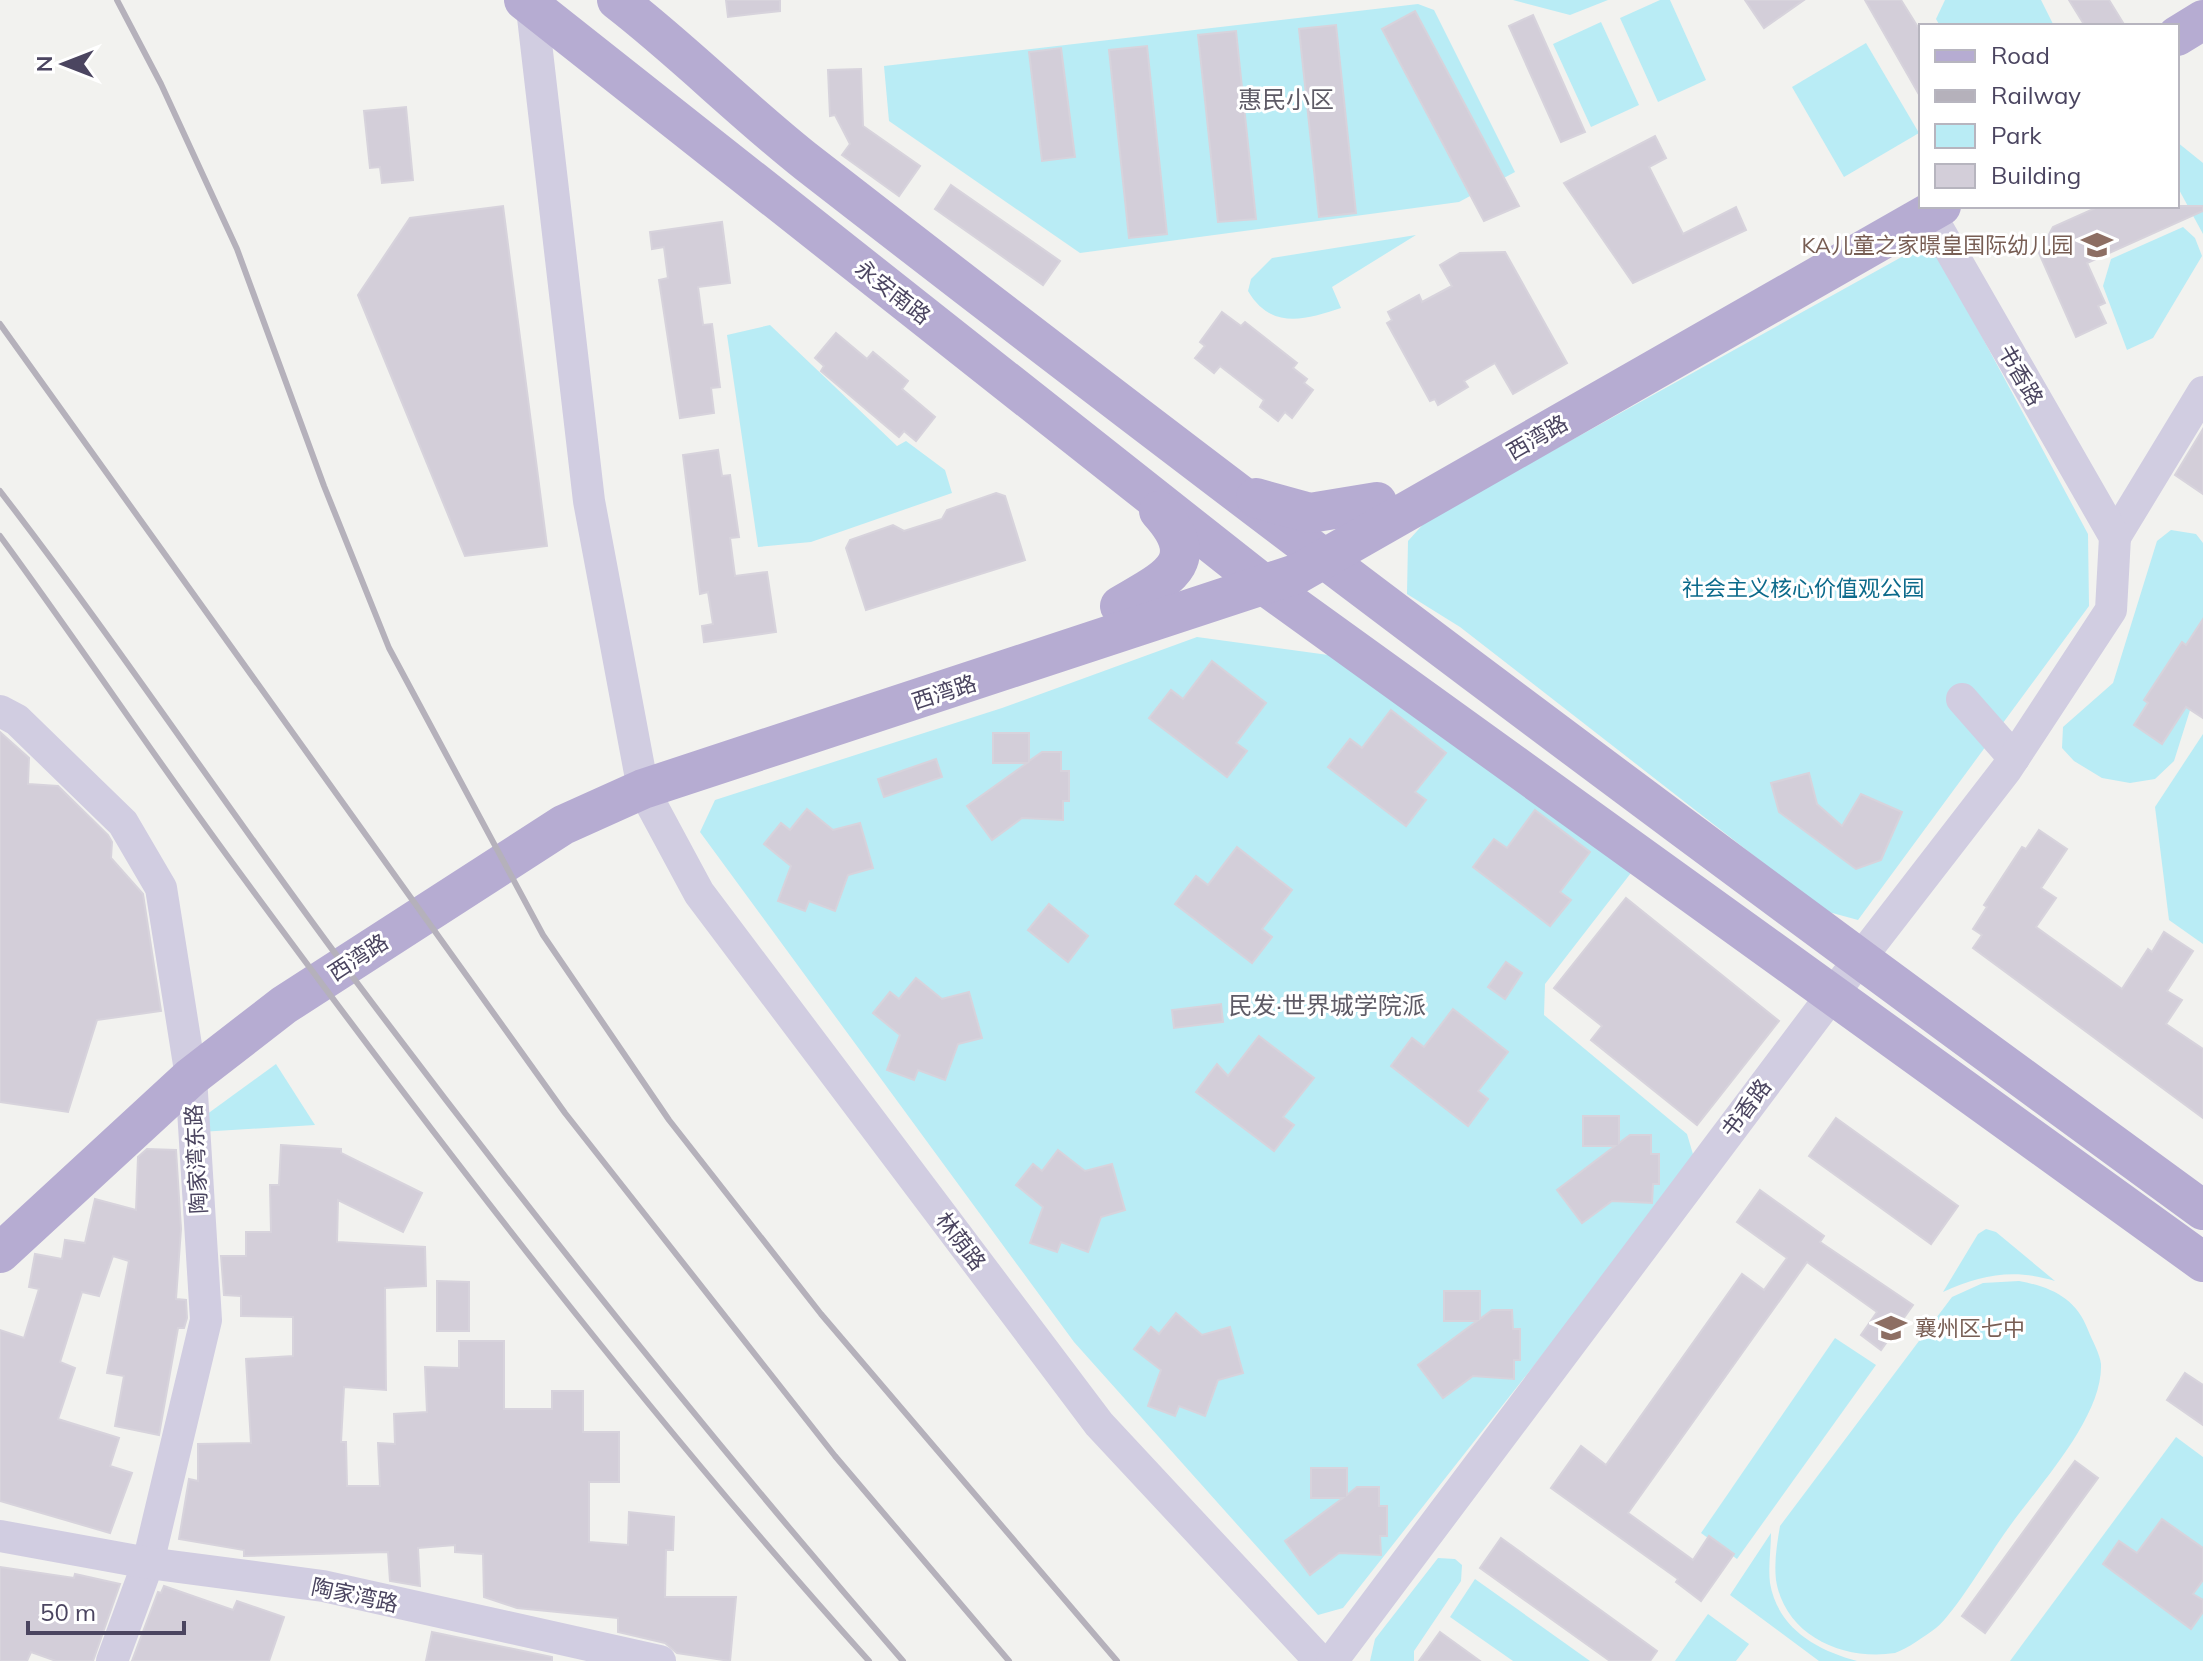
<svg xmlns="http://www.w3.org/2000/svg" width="2203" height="1661" font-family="Mulish,'Noto Sans SC',sans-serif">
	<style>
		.green { fill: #b9ecf5 }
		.building { fill: #d3ced9; stroke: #d7d3dc; stroke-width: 2 }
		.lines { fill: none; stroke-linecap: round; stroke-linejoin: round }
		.minor { stroke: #d1cde1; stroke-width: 32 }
		.major { stroke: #b6acd2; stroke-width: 40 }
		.rail { stroke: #b5b1bb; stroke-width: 6 }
		.labels { text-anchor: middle; stroke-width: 6; stroke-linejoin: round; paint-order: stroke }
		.education-label { font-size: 22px; fill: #785e54; stroke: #fff; text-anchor: end }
		.street-label { font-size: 22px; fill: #4b4560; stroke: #fff }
		.park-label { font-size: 22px; fill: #0c6a8b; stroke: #fff }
		.neighbourhood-label { font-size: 24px; fill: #5e5b66; stroke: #fff }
	</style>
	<rect width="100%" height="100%" fill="#f2f2ef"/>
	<!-- green -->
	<g class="green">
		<polygon points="1513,0 1608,0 1570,15"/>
		<polygon points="1660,0 1670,0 1706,80 1658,102 1620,18"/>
		<polygon points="1945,0 2041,0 2054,26 1940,26 1936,19"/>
		<polygon points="1418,4 1434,10 1515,172 1459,202 1080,253 889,121 884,66"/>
		<polygon points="1601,22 1639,105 1591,127 1553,44"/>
		<polygon points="1866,43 1919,133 1844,177 1792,87"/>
		<polygon points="2177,142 2203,163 2203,234 2177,186"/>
		<polygon points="2183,227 2195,238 2202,256 2153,338 2127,350 2103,286 2111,259"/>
		<path d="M1416,235L1332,287L1341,308C1305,320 1271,330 1248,291L1251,279L1272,258Z"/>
		<polygon points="1937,253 2088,534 2089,606 1858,920 1825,911 1460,627 1407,594 1408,541 1426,521 1907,254"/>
		<polygon points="770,325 897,446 906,441 945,470 952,493 811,542 758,547 727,335"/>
		<polygon points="2171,530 2196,534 2203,543 2203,669 2174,761 2155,779 2130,783 2102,778 2074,761 2062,748 2063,727 2113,683 2157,541"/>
		<polygon points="1197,637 1343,657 1634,869 1545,984 1544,1015 1687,1134 1695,1161 1343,1608 1318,1615 1074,1342 700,832 715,800 1002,708"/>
		<polygon points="2203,734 2203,944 2169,920 2155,807"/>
		<polygon points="276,1064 315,1125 200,1132 199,1120"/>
		<path d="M1986,1229L1996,1232L2055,1281C2013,1268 1981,1275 1943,1292L1978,1234Z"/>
		<path d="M2019,1281C2051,1287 2076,1298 2088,1330C2092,1340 2100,1354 2101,1364C2103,1418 2037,1487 2007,1530C1990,1553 1955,1613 1936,1628C1925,1636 1907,1649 1895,1653C1842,1661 1785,1635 1776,1580C1774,1561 1777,1544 1780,1526L1952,1297L1983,1283Z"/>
		<polygon points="1835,1338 1876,1365 1737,1559 1701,1533"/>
		<polygon points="2176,1437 2203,1457 2203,1661 2010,1661"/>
		<path d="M1771,1533C1771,1549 1768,1568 1770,1583C1778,1629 1817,1650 1857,1661H1819L1730,1595Z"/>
		<polygon points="1438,1558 1455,1559 1462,1565 1461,1581 1414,1651 1414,1661 1370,1661 1375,1639"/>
		<polygon points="1475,1579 1590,1661 1513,1661 1450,1617"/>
		<polygon points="1708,1614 1749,1644 1736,1661 1675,1661"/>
	</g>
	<!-- building -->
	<g class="building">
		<polygon points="726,0 780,0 780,11 728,17"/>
		<polygon points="1745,0 1804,0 1764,28"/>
		<polygon points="1865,0 1901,0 1921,32 1921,98"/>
		<polygon points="2069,0 2109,0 2125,26 2085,26"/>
		<polygon points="1415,11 1519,206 1484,221 1382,29"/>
		<polygon points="1533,15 1585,132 1561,142 1509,26"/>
		<polygon points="1336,25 1356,213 1319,217 1299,29"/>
		<polygon points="1236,31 1256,219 1218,222 1198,35"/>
		<polygon points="1147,46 1167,234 1129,238 1109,50"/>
		<polygon points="1061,48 1075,157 1042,161 1029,52"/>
		<polygon points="861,69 863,126 920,166 899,196 842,155 850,144 835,115 830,116 828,70"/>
		<polygon points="406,107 413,180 382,183 380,167 370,168 364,111"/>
		<polygon points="1655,136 1666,158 1649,167 1683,234 1736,207 1746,230 1633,283 1564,183"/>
		<polygon points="951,185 1060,261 1043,285 935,209"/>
		<polygon points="503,206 547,546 465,556 358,295 410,218"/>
		<polygon points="2100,206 2203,206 2203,211 2087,263 2105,303 2098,306 2106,323 2076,337 2039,253 2053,227"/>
		<polygon points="722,222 730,283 698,287 703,325 712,324 720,387 711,388 714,413 680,418 659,280 668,278 664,247 652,249 650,232"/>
		<polygon points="1505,252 1567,363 1513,394 1495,363 1464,381 1468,387 1438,405 1435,399 1430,401 1387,323 1392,320 1388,312 1419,295 1422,302 1452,286 1440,265 1460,253"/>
		<polygon points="1222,312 1241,326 1245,322 1297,363 1293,368 1307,379 1304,383 1313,390 1292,418 1285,412 1278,421 1260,407 1264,400 1220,366 1214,373 1195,358 1205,346 1200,342"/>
		<polygon points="836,333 867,359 873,352 908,381 902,389 935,417 916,441 904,431 899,437 821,371 824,366 815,358"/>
		<polygon points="2203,429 2203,494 2175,475"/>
		<polygon points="718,450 722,476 730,475 739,537 730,538 735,576 767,572 776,632 704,642 702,626 713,624 708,592 700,594 683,455"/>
		<polygon points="996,493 1005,496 1025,560 866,610 846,548 850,540 893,525 904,531 942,519 947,510"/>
		<polygon points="2203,619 2203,718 2186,707 2162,744 2134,725 2148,703 2144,700 2182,642 2186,645"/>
		<polygon points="1212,661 1266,703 1236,743 1247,751 1227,777 1149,718 1171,690 1183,699"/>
		<polygon points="1391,710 1446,753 1415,792 1426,800 1406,826 1328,767 1350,739 1362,748"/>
		<polygon points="0,732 29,758 28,784 58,786 108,835 112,842 111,858 143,894 161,1011 97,1020 68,1112 0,1102"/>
		<polygon points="993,733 1029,733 1029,761 1042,752 1061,752 1061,771 1069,771 1069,801 1063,801 1063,820 1022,818 992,840 967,806 1027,763 993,763"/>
		<polygon points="936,759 942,777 884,797 878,779"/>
		<polygon points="1809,773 1817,804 1842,826 1861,794 1902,812 1881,860 1856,869 1779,812 1771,783"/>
		<polygon points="807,809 833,830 860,823 873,868 848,875 835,911 809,901 805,911 778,901 791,866 764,844 781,823 790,830"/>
		<polygon points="1535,810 1590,852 1560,892 1571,900 1550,926 1473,867 1494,839 1507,848"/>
		<polygon points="2039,830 2067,849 2041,888 2056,898 2036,927 2122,989 2148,949 2152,952 2164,932 2193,951 2167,991 2182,1000 2166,1024 2203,1049 2203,1118 1973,948 1982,935 1973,929 1987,907 1984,905 2022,847 2026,849"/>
		<polygon points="1237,847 1292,890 1262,929 1272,937 1252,963 1175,904 1196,876 1208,885"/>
		<polygon points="1626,898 1779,1021 1697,1125 1591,1040 1602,1026 1554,988"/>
		<polygon points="1049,904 1088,936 1068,962 1028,930"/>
		<polygon points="1506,962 1522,973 1505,999 1488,987"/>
		<polygon points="916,978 942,999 969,992 982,1038 958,1044 945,1080 918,1070 914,1080 887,1070 900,1035 873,1013 890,992 899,999"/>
		<polygon points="1221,1004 1223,1022 1174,1028 1172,1010"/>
		<polygon points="1453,1009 1508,1052 1478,1091 1488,1099 1468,1126 1391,1066 1412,1038 1424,1047"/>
		<polygon points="1259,1036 1314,1078 1283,1117 1294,1125 1274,1151 1196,1092 1217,1064 1228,1076"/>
		<polygon points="1583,1116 1619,1116 1619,1143 1630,1135 1651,1135 1651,1154 1659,1154 1659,1184 1653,1184 1652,1203 1612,1201 1582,1223 1557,1190 1615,1146 1583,1146"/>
		<polygon points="1836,1118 1958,1206 1931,1244 1809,1156"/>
		<polygon points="281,1145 341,1149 341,1153 422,1193 403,1232 338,1200 337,1242 425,1247 426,1286 385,1288 386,1390 344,1387 341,1442 346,1442 347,1486 380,1486 378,1443 395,1444 394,1414 427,1412 425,1367 459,1368 459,1341 504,1341 504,1409 552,1409 552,1391 583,1391 583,1432 619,1432 619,1482 589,1482 589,1542 628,1545 629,1512 674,1517 673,1550 666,1550 665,1597 736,1597 730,1661 677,1653 665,1643 618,1632 618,1618 517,1608 484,1597 483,1554 455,1552 455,1545 418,1548 420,1586 390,1581 388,1552 244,1556 244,1550 179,1539 189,1479 198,1481 198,1444 251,1443 246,1359 293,1356 293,1317 241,1316 241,1296 224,1295 221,1256 246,1256 246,1232 271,1232 270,1185 279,1185"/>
		<polygon points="147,1149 176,1150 181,1229 176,1299 186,1300 187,1318 184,1328 178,1328 159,1435 115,1426 124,1376 107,1373 129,1261 113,1256 99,1296 82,1292 60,1362 75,1368 58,1419 119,1438 110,1466 132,1473 110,1533 0,1501 0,1330 24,1338 39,1289 29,1287 35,1254 62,1259 65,1240 85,1243 95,1199 136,1210 138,1157"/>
		<polygon points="1058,1150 1085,1171 1112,1164 1125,1210 1101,1217 1088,1252 1061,1242 1057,1252 1030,1243 1043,1207 1016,1185 1033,1164 1042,1171"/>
		<polygon points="1760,1190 1824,1236 1820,1242 1913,1305 1881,1350 1861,1335 1877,1312 1807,1262 1628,1513 1693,1560 1709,1536 1734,1554 1701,1601 1676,1582 1678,1579 1551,1488 1581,1446 1606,1465 1742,1274 1764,1290 1787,1258 1737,1222"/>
		<polygon points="437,1281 469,1282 469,1331 437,1331"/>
		<polygon points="1444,1291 1480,1291 1480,1319 1492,1310 1512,1310 1513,1329 1520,1329 1520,1360 1514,1360 1514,1379 1473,1376 1443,1398 1418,1365 1477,1321 1444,1321"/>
		<polygon points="1176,1313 1202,1335 1230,1327 1243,1373 1218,1380 1205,1416 1179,1406 1175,1416 1148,1406 1161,1370 1134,1349 1151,1327 1159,1334"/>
		<polygon points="2185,1373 2203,1385 2203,1425 2167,1400"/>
		<polygon points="2075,1461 2098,1478 1985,1633 1962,1616"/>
		<polygon points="1311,1468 1347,1468 1347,1495 1357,1487 1379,1487 1379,1506 1387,1506 1387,1536 1380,1536 1381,1555 1339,1553 1310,1575 1285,1541 1343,1498 1311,1498"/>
		<polygon points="2162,1519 2203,1548 2203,1580 2193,1594 2203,1600 2203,1612 2191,1629 2103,1564 2119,1541 2137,1553"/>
		<polygon points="1501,1538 1657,1651 1650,1661 1610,1661 1480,1568"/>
		<polygon points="0,1567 74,1578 75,1574 120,1584 93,1661 56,1661 31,1652 27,1661 0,1661"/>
		<polygon points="164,1586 233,1610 237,1601 284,1617 269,1661 132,1661 158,1592 161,1593"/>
		<polygon points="432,1632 552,1657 552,1661 426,1661"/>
		<polygon points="1440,1632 1480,1661 1419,1661"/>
	</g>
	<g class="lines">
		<!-- minor -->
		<g class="minor">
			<polyline points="531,0 589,501 643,789 699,893 1099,1424 1320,1661"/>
			<polyline points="2115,537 2203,392"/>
			<polyline points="1962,699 2014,758"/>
			<polyline points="0,711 17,720 123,823 161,888 191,1077 206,1320 148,1563 112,1661"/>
			<polyline points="0,1536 148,1563 323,1586 660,1661"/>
			<polyline points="1332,1661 1832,995 2006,770 2111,610 2115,537 1929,213"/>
		</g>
		<!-- major -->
		<g class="major">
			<polyline points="524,0 1263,584 2203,1262"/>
			<path d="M617,0C683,51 742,111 808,163C1267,520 1733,868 2203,1210"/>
			<polyline points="2177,36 2203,20"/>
			<polyline points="1256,498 1310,513 1377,502"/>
			<path d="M1120,606C1166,579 1206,563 1159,511"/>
			<polyline points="0,1253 191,1077 284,1005 563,825 643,789 1299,573 1941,206"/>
		</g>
		<!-- rail -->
		<g class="rail">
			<polyline points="117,0 161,84 237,249 324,486 389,648 543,935 669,1120 821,1314 1117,1661"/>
			<polyline points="0,324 565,1113 835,1456 1009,1661"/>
			<path d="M0,491C124,652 236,822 358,984C532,1216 713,1442 903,1661"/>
			<path d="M0,536C83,649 161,767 245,880C442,1148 646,1413 869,1661"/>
		</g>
	</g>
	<!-- icons -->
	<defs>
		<symbol id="school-bare" viewBox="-9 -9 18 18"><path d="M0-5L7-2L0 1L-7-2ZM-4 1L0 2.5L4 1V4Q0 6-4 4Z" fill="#8d6e63" stroke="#fff" stroke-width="2.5" paint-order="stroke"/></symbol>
	</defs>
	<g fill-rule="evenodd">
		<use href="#school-bare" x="2075" y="223" width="44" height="44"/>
		<use href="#school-bare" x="1869" y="1306" width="44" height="44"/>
	</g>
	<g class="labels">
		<!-- education labels -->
		<g class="education-label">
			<text x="2073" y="253">KA儿童之家暻皇国际幼儿园</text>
			<text x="1915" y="1336" text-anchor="start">襄州区七中</text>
		</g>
		<!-- street labels -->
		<g class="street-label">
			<text transform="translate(893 292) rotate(38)" y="8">永安南路</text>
			<text transform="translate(2021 375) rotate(60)" y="8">书香路</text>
			<text transform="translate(1537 437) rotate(-30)" y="8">西湾路</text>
			<text transform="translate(944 692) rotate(-18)" y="8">西湾路</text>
			<text transform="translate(358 957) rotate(-33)" y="8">西湾路</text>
			<text transform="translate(1746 1108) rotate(-53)" y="8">书香路</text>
			<text transform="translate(196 1159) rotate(-93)" y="8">陶家湾东路</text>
			<text transform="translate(961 1241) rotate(53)" y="8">林荫路</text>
			<text transform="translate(355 1595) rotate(12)" y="8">陶家湾路</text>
		</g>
		<!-- park labels -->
		<g class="park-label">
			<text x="1803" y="596">社会主义核心价值观公园</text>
		</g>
		<!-- neighbourhood labels -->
		<g class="neighbourhood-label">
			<text x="1286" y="108">惠民小区</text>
			<text x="1327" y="1014">民发·世界城学院派</text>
		</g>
	</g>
	<!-- legend -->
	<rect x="1919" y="24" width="260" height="184" fill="#ffffff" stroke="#b7b5bf" stroke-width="2"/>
	<rect x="1935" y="50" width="40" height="12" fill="#b6acd2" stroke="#b7b5bf" stroke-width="2"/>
	<text x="1991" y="64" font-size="24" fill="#4b4560">Road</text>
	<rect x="1935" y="90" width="40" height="12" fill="#b5b1bb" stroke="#b7b5bf" stroke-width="2"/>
	<text x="1991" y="104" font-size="24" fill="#4b4560">Railway</text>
	<rect x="1935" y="124" width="40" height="24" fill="#b9ecf5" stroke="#b7b5bf" stroke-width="2"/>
	<text x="1991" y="144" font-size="24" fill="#4b4560">Park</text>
	<rect x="1935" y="164" width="40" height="24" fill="#d3ced9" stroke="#b7b5bf" stroke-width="2"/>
	<text x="1991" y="184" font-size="24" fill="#4b4560">Building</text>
	<!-- north arrow -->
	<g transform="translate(64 64) rotate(270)" stroke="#ffffff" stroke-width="6" paint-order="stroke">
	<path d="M0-6L14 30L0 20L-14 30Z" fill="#4b4560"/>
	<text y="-12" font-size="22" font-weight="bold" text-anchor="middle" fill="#4b4560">N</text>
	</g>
	<!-- scale -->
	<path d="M28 1621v12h156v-12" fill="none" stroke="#4b4560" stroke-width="4"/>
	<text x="40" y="1621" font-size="24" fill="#4b4560" stroke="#ffffff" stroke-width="6" paint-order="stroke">50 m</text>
</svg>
